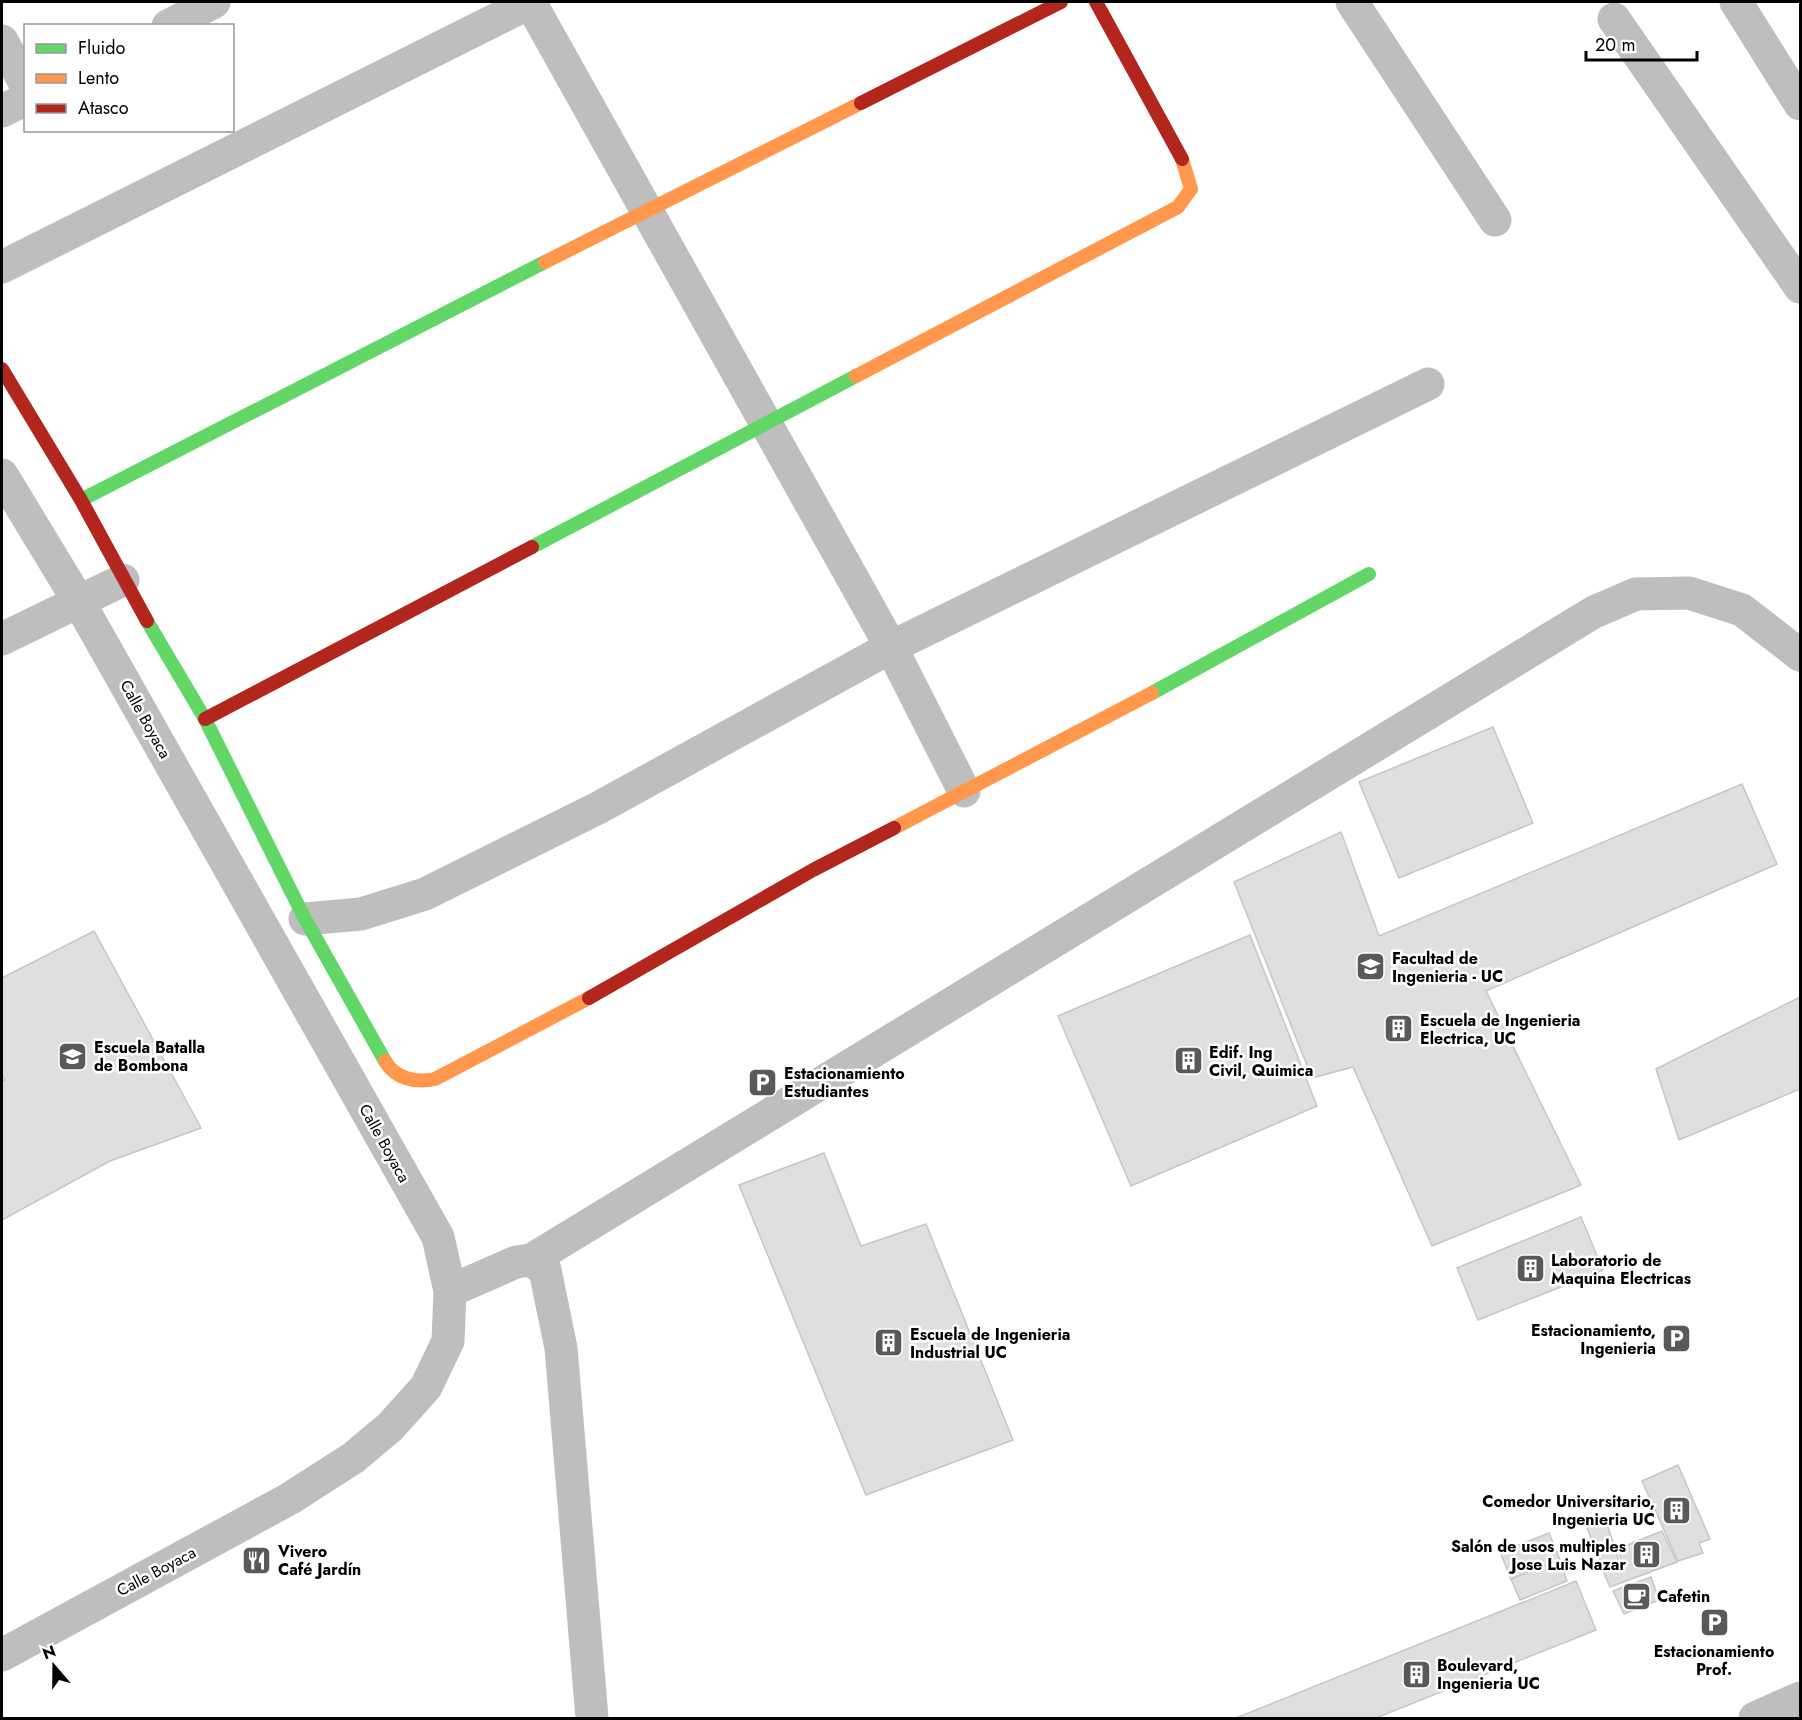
<svg xmlns="http://www.w3.org/2000/svg" width="1802" height="1720" font-family="Jost,sans-serif">
	<style>
		.building { fill: #dfdfdf; stroke: #c6c6c6; stroke-width: 1.5 }
		.lines { fill: none; stroke-linecap: round; stroke-linejoin: round }
		.street { stroke: #bebebe; stroke-width: 33 }
		.fast { stroke: #63d668; stroke-width: 14 }
		.slow { stroke: #ff974d; stroke-width: 14 }
		.jam { stroke: #b3261e; stroke-width: 14 }
		.labels { text-anchor: middle; stroke-width: 5; stroke-linejoin: round; paint-order: stroke }
		.street-label { font-size: 16px; fill: #000; stroke: #fff }
		.poi-label { font-size: 16px; font-weight: bold; fill: #000; stroke: #fff; text-anchor: start }
	</style>
	<rect width="100%" height="100%" fill="#fff"/>
	<!-- building -->
	<g class="building">
		<polygon points="1493,727 1533,823 1399,878 1359,782"/>
		<polygon points="1742,784 1777,864 1486,991 1581,1185 1432,1246 1353,1067 1312,1078 1234,882 1341,832 1379,936"/>
		<polygon points="94,931 201,1128 110,1161 2,1220 2,1081 5,1080 2,1074 2,978"/>
		<polygon points="1250,935 1317,1106 1131,1186 1058,1016"/>
		<polygon points="1800,997 1800,1089 1679,1140 1656,1069"/>
		<polygon points="824,1153 861,1246 926,1224 1013,1440 866,1495 739,1185"/>
		<polygon points="1581,1217 1603,1270 1478,1320 1457,1268"/>
		<polygon points="1678,1465 1710,1539 1699,1543 1703,1553 1678,1561 1642,1481"/>
		<polygon points="1604,1515 1614,1545 1596,1552 1585,1522"/>
		<polygon points="1662,1531 1677,1562 1610,1587 1603,1571 1622,1563 1618,1549"/>
		<polygon points="1549,1533 1560,1560 1511,1579 1500,1552"/>
		<polygon points="1614,1548 1619,1561 1602,1568 1597,1555"/>
		<polygon points="1560,1560 1567,1581 1520,1600 1511,1579"/>
		<polygon points="1651,1577 1659,1600 1624,1614 1613,1591"/>
		<polygon points="1576,1581 1596,1630 1376,1718 1236,1718"/>
	</g>
	<g class="lines">
		<!-- street -->
		<g class="street">
			<polyline points="530,2 891,647 964,791"/>
			<polyline points="1352,2 1495,220"/>
			<polyline points="1736,2 1800,104"/>
			<polyline points="1614,19 1800,287"/>
			<polyline points="168,26 214,2"/>
			<polyline points="2,41 26,85"/>
			<polyline points="2,111 26,99"/>
			<polyline points="2,267 531,2"/>
			<polyline points="2,475 79,602 438,1237 450,1291 448,1341 426,1387 390,1427 353,1458 289,1499 2,1655"/>
			<polyline points="2,639 123,580"/>
			<polyline points="305,919 361,914 425,894 598,808 891,647 1428,384"/>
			<polyline points="531,1260 1594,612 1636,594 1689,593 1742,610 1800,655"/>
			<polyline points="450,1291 516,1262 531,1260 545,1270 561,1348 592,1718"/>
			<polyline points="1755,1718 1800,1698"/>
		</g>
		<!-- fast -->
		<g class="fast">
			<polyline points="81,500 545,262"/>
			<polyline points="532,547 856,376"/>
			<polyline points="147,621 205,719 305,919 385,1061"/>
			<polyline points="1152,693 1369,574"/>
		</g>
		<!-- slow -->
		<g class="slow">
			<polyline points="545,262 861,103"/>
			<polyline points="856,376 1178,207 1191,189 1182,159"/>
			<polyline points="894,828 1152,693"/>
			<path d="M385,1061C395,1079 416,1083 435,1079L589,998"/>
		</g>
		<!-- jam -->
		<g class="jam">
			<polyline points="1096,2 1182,159"/>
			<polyline points="861,103 1061,2"/>
			<polyline points="2,369 81,500 147,621"/>
			<polyline points="205,719 532,547"/>
			<polyline points="589,998 813,870 894,828"/>
		</g>
	</g>
	<!-- icons -->
	<defs>
		<symbol id="university-square" viewBox="-11 -11 22 22"><rect x="-9" y="-9" width="18" height="18" rx="4" fill="#595959" stroke="#fff"/><path d="M0-5L7-2L0 1L-7-2ZM-4 1L0 2.5L4 1V4Q0 6-4 4Z" fill="#fff"/></symbol>
		<symbol id="building-square" viewBox="-11 -11 22 22"><rect x="-9" y="-9" width="18" height="18" rx="4" fill="#595959" stroke="#fff"/><path d="M-4-6H4V6H1V3H-1V6H-4ZM-2.5-4.3h1.7v1.8h-1.7ZM.8-4.3h1.7v1.8H.8ZM-2.5-1h1.7V.8h-1.7ZM.8-1h1.7V.8H.8Z" fill="#fff"/></symbol>
		<symbol id="school-square" viewBox="-11 -11 22 22"><rect x="-9" y="-9" width="18" height="18" rx="4" fill="#595959" stroke="#fff"/><path d="M0-5L7-2L0 1L-7-2ZM-4 1L0 2.5L4 1V4Q0 6-4 4Z" fill="#fff"/></symbol>
		<symbol id="parking-square" viewBox="-11 -11 22 22"><rect x="-9" y="-9" width="18" height="18" rx="4" fill="#595959" stroke="#fff"/><path d="M-3.5-5.5H1a3.5 3.5 0 0 1 0 7H-1V5.5H-3.5ZM-1-3.4V-.6H.8a1.4 1.4 0 0 0 0-2.8Z" fill="#fff"/></symbol>
		<symbol id="restaurant-square" viewBox="-11 -11 22 22"><rect x="-9" y="-9" width="18" height="18" rx="4" fill="#595959" stroke="#fff"/><path d="M-5-6h1v4h1v-4h1v4h1v-4h1v5L-1.5 .5V6h-2V.5L-5-1ZM5-6V6H3V1.5H1.5Q1.5-4 5-6Z" fill="#fff"/></symbol>
		<symbol id="cafe-square" viewBox="-11 -11 22 22"><rect x="-9" y="-9" width="18" height="18" rx="4" fill="#595959" stroke="#fff"/><path d="M-5.5-4.5H6V0H3Q3 3.5 0 3.5H-2.5Q-5.5 3.5-5.5 0ZM3-3.2v2h1.7v-2ZM-6 4.5H4V6H-6Z" fill="#fff"/></symbol>
	</defs>
	<g fill-rule="evenodd">
		<use href="#university-square" x="1354" y="950" width="33" height="33"/>
		<use href="#building-square" x="1382" y="1012" width="33" height="33"/>
		<use href="#school-square" x="56" y="1040" width="33" height="33"/>
		<use href="#building-square" x="1172" y="1044" width="33" height="33"/>
		<use href="#parking-square" x="746" y="1066" width="33" height="33"/>
		<use href="#building-square" x="1514" y="1252" width="33" height="33"/>
		<use href="#parking-square" x="1660" y="1322" width="33" height="33"/>
		<use href="#building-square" x="872" y="1326" width="33" height="33"/>
		<use href="#building-square" x="1660" y="1494" width="33" height="33"/>
		<use href="#building-square" x="1630" y="1538" width="33" height="33"/>
		<use href="#restaurant-square" x="240" y="1544" width="33" height="33"/>
		<use href="#cafe-square" x="1620" y="1580" width="33" height="33"/>
		<use href="#parking-square" x="1698" y="1606" width="33" height="33"/>
		<use href="#building-square" x="1400" y="1658" width="33" height="33"/>
	</g>
	<g class="labels">
		<!-- street labels -->
		<g class="street-label">
			<text transform="translate(146 719) rotate(61)" y="6">Calle Boyaca</text>
			<text transform="translate(385 1143) rotate(61)" y="6">Calle Boyaca</text>
			<text transform="translate(156 1571) rotate(-28)" y="6">Calle Boyaca</text>
		</g>
		<!-- poi labels -->
		<g class="poi-label">
			<text x="1392" y="964">Facultad de<tspan x="1392" dy="18">Ingenieria - UC</tspan></text>
			<text x="1420" y="1026">Escuela de Ingenieria<tspan x="1420" dy="18">Electrica, UC</tspan></text>
			<text x="94" y="1053">Escuela Batalla<tspan x="94" dy="18">de Bombona</tspan></text>
			<text x="1209" y="1058">Edif. Ing<tspan x="1209" dy="18">Civil, Quimica</tspan></text>
			<text x="784" y="1079">Estacionamiento<tspan x="784" dy="18">Estudiantes</tspan></text>
			<text x="1551" y="1266">Laboratorio de<tspan x="1551" dy="18">Maquina Electricas</tspan></text>
			<text x="1656" y="1336" text-anchor="end">Estacionamiento,<tspan x="1656" dy="18">Ingenieria</tspan></text>
			<text x="910" y="1340">Escuela de Ingenieria<tspan x="910" dy="18">Industrial UC</tspan></text>
			<text x="1655" y="1507" text-anchor="end">Comedor Universitario,<tspan x="1655" dy="18">Ingenieria UC</tspan></text>
			<text x="1626" y="1552" text-anchor="end">Salón de usos multiples<tspan x="1626" dy="18">Jose Luis Nazar</tspan></text>
			<text x="278" y="1557">Vivero<tspan x="278" dy="18">Café Jardín</tspan></text>
			<text x="1657" y="1602">Cafetin</text>
			<text x="1714" y="1657" text-anchor="middle">Estacionamiento<tspan x="1714" dy="18">Prof.</tspan></text>
			<text x="1437" y="1671">Boulevard,<tspan x="1437" dy="18">Ingenieria UC</tspan></text>
		</g>
	</g>
	<!-- border -->
	<rect width="1802" height="1720" fill="none" stroke="#000000" stroke-width="6"/>
	<!-- legend -->
	<rect x="24" y="24" width="210" height="108" fill="#ffffff" stroke="#999999" stroke-width="1.5"/>
	<rect x="36" y="44" width="30" height="9" fill="#63d668" stroke="#999999" stroke-width="1.5"/>
	<text x="78" y="54" font-size="18" fill="#000000">Fluido</text>
	<rect x="36" y="74" width="30" height="9" fill="#ff974d" stroke="#999999" stroke-width="1.5"/>
	<text x="78" y="84" font-size="18" fill="#000000">Lento</text>
	<rect x="36" y="104" width="30" height="9" fill="#b3261e" stroke="#999999" stroke-width="1.5"/>
	<text x="78" y="114" font-size="18" fill="#000000">Atasco</text>
	<!-- north arrow -->
	<g transform="translate(54 1666) rotate(340)" stroke="#ffffff" stroke-width="4.5" paint-order="stroke">
	<path d="M0-4.5L10 22L0 15L-10 22Z" fill="#000000"/>
	<text y="-9" font-size="16" font-weight="bold" text-anchor="middle" fill="#000000">N</text>
	</g>
	<!-- scale -->
	<path d="M1586 51v9h111v-9" fill="none" stroke="#000000" stroke-width="3"/>
	<text x="1595" y="51" font-size="18" fill="#000000" stroke="#ffffff" stroke-width="4.5" paint-order="stroke">20 m</text>
</svg>
